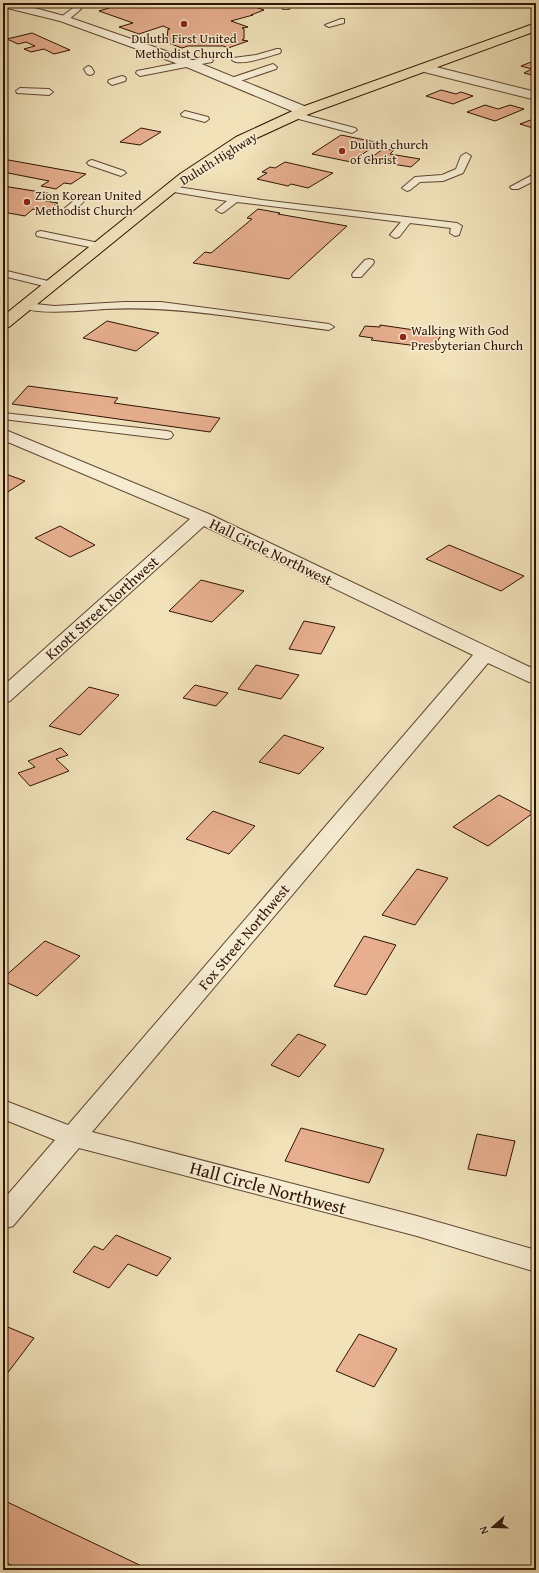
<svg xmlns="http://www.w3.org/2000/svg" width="539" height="1573" font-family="'Gentium Book Plus',serif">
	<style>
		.building { fill: #e7af8f; stroke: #301203 }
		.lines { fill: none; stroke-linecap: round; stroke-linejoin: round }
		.lane-casing { stroke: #604631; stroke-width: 2 }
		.street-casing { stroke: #604631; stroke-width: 2 }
		.primary-casing { stroke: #301203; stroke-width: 2 }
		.lane { fill: #f6ecd2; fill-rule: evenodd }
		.street { fill: #f6ecd2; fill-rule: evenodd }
		.primary { fill: #f1e2ba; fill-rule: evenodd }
		.poi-dot { fill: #8f2418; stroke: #f6ecd2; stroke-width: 1.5 }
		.labels { text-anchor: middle; stroke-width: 3; stroke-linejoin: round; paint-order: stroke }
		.far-poi-label { font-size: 13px; fill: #301203; stroke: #f6ecd2; text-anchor: start }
		.far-street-label { font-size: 13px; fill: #301203; stroke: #f6ecd2 }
		.street-label { font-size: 15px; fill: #301203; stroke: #f6ecd2 }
		.near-street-label { font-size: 18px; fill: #301203; stroke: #f6ecd2 }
	</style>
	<rect width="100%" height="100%" fill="#f1e2ba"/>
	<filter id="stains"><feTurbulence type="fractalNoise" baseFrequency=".005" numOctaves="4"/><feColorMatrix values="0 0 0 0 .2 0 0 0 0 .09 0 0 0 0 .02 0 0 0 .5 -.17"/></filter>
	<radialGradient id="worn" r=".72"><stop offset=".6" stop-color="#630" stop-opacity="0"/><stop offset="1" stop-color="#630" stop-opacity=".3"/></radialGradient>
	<!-- building -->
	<g class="building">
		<polygon points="142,3 231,3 227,4 231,6 244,3 264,10 251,15 253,15 231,21 248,27 242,28 244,29 244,39 242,40 248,41 228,48 223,46 188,46 182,48 163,41 169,39 167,39 168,29 170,29 163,26 139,34 119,27 133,23 99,11 122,4 129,7"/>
		<polygon points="32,33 70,50 54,54 44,49 31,52 24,49 35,46 26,42 18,44 7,39"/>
		<polygon points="536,60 536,76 524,73 532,69 521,66"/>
		<polygon points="441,90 456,94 461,92 473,96 453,104 426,96"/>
		<polygon points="485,105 498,109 510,105 524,109 495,121 467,112"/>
		<polygon points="536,118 536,129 520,124"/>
		<polygon points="141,128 161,132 140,145 120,142"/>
		<polygon points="341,135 380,143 377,145 382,146 378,148 373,147 351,162 312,154"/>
		<polygon points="383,149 394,150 390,154 420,159 411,167 368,160"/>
		<polygon points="3,159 86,174 71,184 64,183 56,189 41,186 49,181 3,172"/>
		<polygon points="285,162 333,173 308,188 291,184 288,186 257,179 267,173 262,172 270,167 275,168"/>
		<polygon points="3,186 53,194 45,201 58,203 46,212 33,209 25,216 3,212"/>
		<polygon points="258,209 280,213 278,214 347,226 289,279 193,263 205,252 211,253 252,219 247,218"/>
		<polygon points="107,321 159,333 136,351 83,338"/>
		<polygon points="380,325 442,334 433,348 371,340 373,338 359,336 365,326 380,327"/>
		<polygon points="28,386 118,398 114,403 220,418 210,432 12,404"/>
		<polygon points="3,473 25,481 3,495"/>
		<polygon points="60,526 95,545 70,557 35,538"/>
		<polygon points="449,545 524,576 501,591 426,559"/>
		<polygon points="201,580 244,591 212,622 169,611"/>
		<polygon points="304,621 335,627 321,654 289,649"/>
		<polygon points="256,665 299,675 281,699 238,689"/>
		<polygon points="195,685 228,693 216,706 183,698"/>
		<polygon points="89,687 119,695 80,735 49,726"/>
		<polygon points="284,735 324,748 299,774 259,762"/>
		<polygon points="61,748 68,755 56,759 69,771 30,786 18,773 35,767 28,761"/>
		<polygon points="499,795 533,813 488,846 453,827"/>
		<polygon points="213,811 255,826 229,854 186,839"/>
		<polygon points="417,869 448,878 415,925 382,915"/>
		<polygon points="364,936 396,945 366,995 334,986"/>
		<polygon points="45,941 80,956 37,996 3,981 3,978"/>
		<polygon points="298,1034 326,1045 299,1077 271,1065"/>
		<polygon points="301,1128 384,1149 369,1183 285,1161"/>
		<polygon points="477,1134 515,1141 506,1176 468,1169"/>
		<polygon points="116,1235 171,1258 157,1276 128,1264 109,1288 73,1272 94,1246 103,1250"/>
		<polygon points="3,1325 34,1338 3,1379"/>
		<polygon points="359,1334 397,1349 374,1387 336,1371"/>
		<polygon points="3,1500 150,1570 21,1570 3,1561"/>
	</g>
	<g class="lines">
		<defs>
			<g id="lane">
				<polygon points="69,3 80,3 81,9 67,21 61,21 61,17 73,8 73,6"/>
				<polygon points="280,3 288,3 290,7 289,9 283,9"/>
				<polygon points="341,19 344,19 344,23 329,27 325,25"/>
				<path d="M277,49H280L281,51L280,53C270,56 239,67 232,60L233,58L256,55Z"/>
				<polygon points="209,57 213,60 212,62 140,76 136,73 137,71"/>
				<polygon points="273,64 277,67 276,69 231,84 227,81 228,79"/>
				<polygon points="88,66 91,67 94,72 93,74 90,75 87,74 84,69"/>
				<polygon points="122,76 125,77 126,79 125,81 112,85 108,82 109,80"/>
				<polygon points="20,88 49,89 53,92 49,95 17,93 16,91"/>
				<polygon points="185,111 208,117 209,119 205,122 182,116 181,114"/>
				<polygon points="294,112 355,128 357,130 352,133 291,117 290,115 291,113"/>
				<polygon points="466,153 471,156 463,173 443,181 420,182 410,190 407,191 402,188 415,177 442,175 456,169 461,156"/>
				<polygon points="92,160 124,171 126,173 121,176 89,165 87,163 89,161"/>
				<polygon points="536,173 536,180 518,189 512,189 510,187"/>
				<polygon points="171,186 262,200 457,223 462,226 459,235 455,236 450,233 451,228 410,223 399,237 395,238 390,235 401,222 237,202 224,212 221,213 216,210 227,201 168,191 166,189"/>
				<path d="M79,198L84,201C80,206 73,212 67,210L65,208L76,199Z"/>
				<polygon points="41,231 99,243 104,246 99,249 37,236 36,234 37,232"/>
				<polygon points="369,259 373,260 374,262 373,264 361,277 353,277 352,275 353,273 365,260"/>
				<polygon points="3,270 56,283 57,285 52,288 3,276"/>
				<path d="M124,302H161L329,324L334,327L329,330C255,321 180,305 105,309C90,310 29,316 21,306L26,303L54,306Z"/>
				<polygon points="3,413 167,431 171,432 173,435 171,438 167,439 3,419"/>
			</g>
			<g id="street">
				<polygon points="3,3 16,3 68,17 192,60 309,108 310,111 309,114 299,114 184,66 60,21 3,7"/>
				<polygon points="424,64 536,92 536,100 420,71 418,68 420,65"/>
				<polygon points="3,429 209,514 536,670 536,684 529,682 488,663 92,1132 417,1216 536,1250 536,1272 417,1236 79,1148 13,1226 3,1229 3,1200 55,1140 3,1119 3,1100 68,1125 473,655 204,526 10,701 3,703 3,686 190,519 3,440"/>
			</g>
			<polygon id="primary" points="536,23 536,31 309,114 246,143 190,180 9,327 3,329 3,316 180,174 236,137 299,108"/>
		</defs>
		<!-- lane casing -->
		<use href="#lane" class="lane-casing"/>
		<!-- street casing -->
		<use href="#street" class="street-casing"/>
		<!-- primary casing -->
		<use href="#primary" class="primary-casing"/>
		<!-- lane -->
		<use href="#lane" class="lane"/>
		<!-- street -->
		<use href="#street" class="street"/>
		<!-- primary -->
		<use href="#primary" class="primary"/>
	</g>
	<!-- markers -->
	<g class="poi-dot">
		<circle cx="184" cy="24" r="4"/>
		<circle cx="342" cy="151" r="4"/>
		<circle cx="27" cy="202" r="4"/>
		<circle cx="403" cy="337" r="4"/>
	</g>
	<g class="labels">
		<!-- far-poi labels -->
		<g class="far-poi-label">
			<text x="184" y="43" text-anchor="middle">Duluth First United<tspan x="184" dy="15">Methodist Church</tspan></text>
			<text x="350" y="149">Duluth church<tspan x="350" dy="15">of Christ</tspan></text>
			<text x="35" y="200">Zion Korean United<tspan x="35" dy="15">Methodist Church</tspan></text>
			<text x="411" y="335">Walking With God<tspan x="411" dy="15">Presbyterian Church</tspan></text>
		</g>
		<!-- far-street labels -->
		<g class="far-street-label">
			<text transform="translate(218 158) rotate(-32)" y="5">Duluth Highway</text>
		</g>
		<!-- street labels -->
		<g class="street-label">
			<text transform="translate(271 552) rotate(26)" y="5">Hall Circle Northwest</text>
			<text transform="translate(102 608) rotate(-42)" y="5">Knott Street Northwest</text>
			<text transform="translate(244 937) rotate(-50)" y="5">Fox Street Northwest</text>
		</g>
		<!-- near-street labels -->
		<g class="near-street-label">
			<text transform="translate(268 1188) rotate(15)" y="6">Hall Circle Northwest</text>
		</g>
	</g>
	<!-- margin -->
	<rect width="539" height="1573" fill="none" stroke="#f1e2ba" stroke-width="16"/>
	<rect x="4" y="4" width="531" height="1565" fill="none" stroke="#301203" stroke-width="2"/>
	<rect x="8" y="8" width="523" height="1557" fill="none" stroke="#301203"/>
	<!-- north arrow -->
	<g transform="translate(493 1527) rotate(250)" stroke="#f6ecd2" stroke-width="3" paint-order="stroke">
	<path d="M0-3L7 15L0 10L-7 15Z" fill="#301203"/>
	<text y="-6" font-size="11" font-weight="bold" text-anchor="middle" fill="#301203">N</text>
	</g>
	<rect width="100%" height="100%" filter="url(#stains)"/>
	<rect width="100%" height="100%" fill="url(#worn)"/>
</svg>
